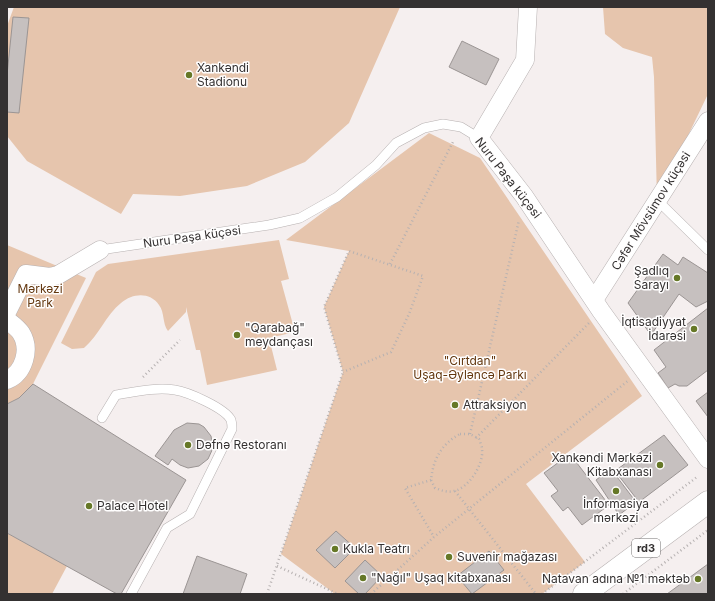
<svg xmlns="http://www.w3.org/2000/svg" width="715" height="601" font-family="Inter,sans-serif">
	<style>
		.green { fill: #e6c5ad }
		.building { fill: #c6c0bf; stroke: #9b9594 }
		.lines { fill: none; stroke-linecap: round; stroke-linejoin: round }
		.lane-casing { stroke: #b7b1b1; stroke-width: 10 }
		.street-casing { stroke: #b7b1b1; stroke-width: 19 }
		.primary-casing { stroke: #b7b1b1; stroke-width: 23 }
		.path { stroke: #b6b1b1; stroke-width: 2.5; stroke-dasharray: 1 3; stroke-linecap: butt }
		.lane { stroke: #fff; stroke-width: 9 }
		.street { stroke: #fff; stroke-width: 18 }
		.primary { stroke: #fff; stroke-width: 22 }
		.poi-dot { fill: #667827; stroke: #fffefe; stroke-width: 1.5 }
		.labels { text-anchor: middle; stroke-width: 3; stroke-linejoin: round; paint-order: stroke }
		.shield { fill: #fffefe; stroke: #716e6e; stroke-width: 1 }
		.shield-label { font-size: 11px; font-weight: bold; fill: #343131 }
		.poi-label { font-size: 12px; fill: #343131; stroke: #fffefe; text-anchor: start }
		.street-label { font-size: 12px; fill: #343131; stroke: #fffefe }
		.park-label { font-size: 12px; fill: #63370e; stroke: #fffefe }
	</style>
	<rect width="100%" height="100%" fill="#f5efef"/>
	<!-- green -->
	<g class="green">
		<polygon points="14,7 400,7 349,123 305,162 247,186 180,196 133,194 121,214 27,161 7,136 7,26"/>
		<polygon points="603,7 708,7 708,94 657,200 654,77 652,57 623,48 605,34"/>
		<polygon points="429,133 480,158 642,396 526,484 585,562 542,594 335,594 281,554 343,372 324,307 349,251 286,240"/>
		<path d="M279,240L289,279L281,281L295,332L269,338L277,370L207,385L200,350H196L186,307V312L168,331C162,323 165,313 159,305C150,292 133,293 121,303C106,315 99,335 84,348L72,349L61,343L96,272L108,264Z"/>
		<polygon points="7,245 86,278 33,384 19,398 7,404"/>
		<polygon points="7,533 67,566 52,594 7,594"/>
	</g>
	<!-- building -->
	<g class="building">
		<polygon points="13,17 29,18 19,113 7,112 7,75"/>
		<polygon points="462,41 499,59 486,85 449,67"/>
		<polygon points="663,254 678,265 683,257 708,273 708,301 696,307 679,294 651,335 628,303"/>
		<polygon points="708,308 708,370 687,386 679,386 675,384 668,388 658,373 666,367 654,350"/>
		<polygon points="33,384 186,480 121,594 117,594 7,533 7,404 19,398"/>
		<polygon points="708,392 708,417 696,401"/>
		<polygon points="187,423 199,424 204,427 211,436 213,448 208,459 199,466 188,468 180,465 172,459 168,465 155,456 174,430"/>
		<polygon points="664,435 688,465 639,502 615,471"/>
		<polygon points="570,454 609,505 582,525 568,507 563,511 551,496 558,491 544,473"/>
		<polygon points="611,469 636,502 619,515 596,480"/>
		<polygon points="336,531 355,548 335,568 316,550"/>
		<polygon points="489,551 504,570 472,594 457,576"/>
		<polygon points="197,556 247,574 240,594 183,594"/>
		<polygon points="365,560 382,576 365,594 359,594 345,581"/>
		<polygon points="708,564 708,594 667,594"/>
	</g>
	<g class="lines">
		<defs>
			<g id="lane">
				<polyline points="657,200 708,250"/>
				<polyline points="100,250 269,225 300,218 337,197 376,165 396,143 424,128 443,124 461,127 479,138"/>
				<path d="M102,418L116,395C135,392 155,387 175,390C188,392 225,408 231,420C232,423 232,427 232,429L190,514L167,528L131,594"/>
			</g>
			<g id="street">
				<polyline points="528,7 525,60 479,138 524,196 601,311 708,459"/>
				<polyline points="594,300 708,121"/>
				<polyline points="7,312 26,274 50,277 58,275 100,250"/>
				<path d="M7,320C12,324 18,328 21,333C31,349 24,373 7,380"/>
			</g>
			<polyline id="primary" points="584,594 708,502"/>
		</defs>
		<!-- lane casing -->
		<use href="#lane" class="lane-casing"/>
		<!-- street casing -->
		<use href="#street" class="street-casing"/>
		<!-- primary casing -->
		<use href="#primary" class="primary-casing"/>
		<!-- path -->
		<g class="path">
			<polyline points="390,264 454,140"/>
			<polyline points="143,377 180,340"/>
			<path d="M460,434H470L479,439C480,442 482,446 482,449C484,464 469,488 454,491C447,493 441,490 435,488L431,480C433,460 441,444 460,434Z"/>
			<polyline points="470,434 519,220"/>
			<polyline points="476,438 589,323"/>
			<polyline points="431,480 405,488 434,537"/>
			<polyline points="455,491 536,594"/>
			<polyline points="277,566 338,594"/>
			<polyline points="267,594 343,372 324,307 349,251 423,276 409,314 391,352 343,372"/>
			<polyline points="371,594 434,537 629,380"/>
			<polyline points="542,594 697,477"/>
			<polyline points="623,594 708,530"/>
		</g>
		<!-- lane -->
		<use href="#lane" class="lane"/>
		<!-- street -->
		<use href="#street" class="street"/>
		<!-- primary -->
		<use href="#primary" class="primary"/>
	</g>
	<!-- markers -->
	<g class="poi-dot">
		<circle cx="189" cy="75" r="4"/>
		<circle cx="677" cy="278" r="4"/>
		<circle cx="694" cy="329" r="4"/>
		<circle cx="237" cy="335" r="4"/>
		<circle cx="455" cy="405" r="4"/>
		<circle cx="188" cy="445" r="4"/>
		<circle cx="660" cy="465" r="4"/>
		<circle cx="616" cy="491" r="4"/>
		<circle cx="89" cy="506" r="4"/>
		<circle cx="335" cy="549" r="4"/>
		<circle cx="449" cy="557" r="4"/>
		<circle cx="363" cy="578" r="4"/>
		<circle cx="698" cy="579" r="4"/>
	</g>
	<g class="labels">
		<!-- shield labels -->
		<rect class="shield" x="632" y="539" width="28" height="18" rx="3"/>
		<g class="shield-label">
			<text x="646" y="552">rd3</text>
		</g>
		<!-- poi labels -->
		<g class="poi-label">
			<text x="197" y="72">Xankəndi<tspan x="197" dy="14">Stadionu</tspan></text>
			<text x="669" y="275" text-anchor="end">Şadlıq<tspan x="669" dy="14">Sarayı</tspan></text>
			<text x="686" y="326" text-anchor="end">İqtisadiyyat<tspan x="686" dy="14">İdarəsi</tspan></text>
			<text x="245" y="332">"Qarabağ"<tspan x="245" dy="14">meydançası</tspan></text>
			<text x="463" y="409">Attraksiyon</text>
			<text x="196" y="449">Dəfnə Restoranı</text>
			<text x="652" y="462" text-anchor="end">Xankəndi Mərkəzi<tspan x="652" dy="14">Kitabxanası</tspan></text>
			<text x="616" y="508" text-anchor="middle">İnformasiya<tspan x="616" dy="14">mərkəzi</tspan></text>
			<text x="97" y="510">Palace Hotel</text>
			<text x="343" y="553">Kukla Teatrı</text>
			<text x="457" y="561">Suvenir mağazası</text>
			<text x="371" y="582">"Nağıl" Uşaq kitabxanası</text>
			<text x="690" y="583" text-anchor="end">Natavan adına №1 məktəb</text>
		</g>
		<!-- street labels -->
		<g class="street-label">
			<text transform="translate(508 178) rotate(52)" y="4">Nuru Paşa küçəsi</text>
			<text transform="translate(651 211) rotate(-58)" y="4">Cəfər Mövsümov küçəsi</text>
			<text transform="translate(192 237) rotate(-8)" y="4">Nuru Paşa küçəsi</text>
		</g>
		<!-- park labels -->
		<g class="park-label">
			<text x="40" y="293">Mərkəzi<tspan x="40" dy="14">Park</tspan></text>
			<text x="470" y="365">"Cırtdan"<tspan x="470" dy="14">Uşaq-Əyləncə Parkı</tspan></text>
		</g>
	</g>
	<!-- border -->
	<rect width="715" height="601" fill="none" stroke="#343131" stroke-width="16"/>
</svg>
